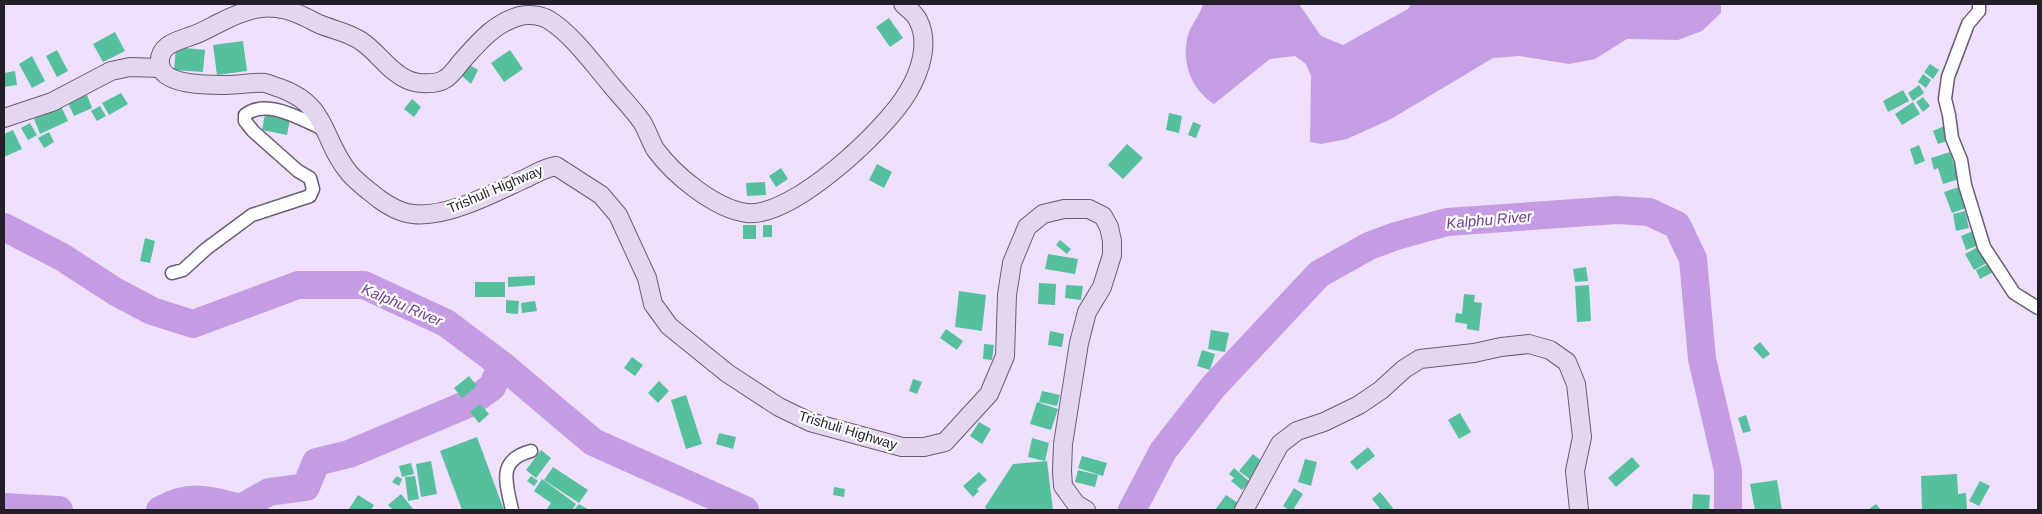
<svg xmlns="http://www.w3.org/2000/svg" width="2042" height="514" font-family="Arial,sans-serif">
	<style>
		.forest { fill: #c59de5 }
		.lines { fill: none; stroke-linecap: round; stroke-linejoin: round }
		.river { stroke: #c59ce4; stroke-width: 28 }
		.building { fill: #56bf9e }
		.street-casing { stroke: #695c74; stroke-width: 15 }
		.secondary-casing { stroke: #695c74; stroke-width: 20 }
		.street { stroke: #fff; stroke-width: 12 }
		.secondary { stroke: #e4d6ee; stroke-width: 18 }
		.labels { text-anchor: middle; stroke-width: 4.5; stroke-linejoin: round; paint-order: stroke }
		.street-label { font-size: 14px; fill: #231e27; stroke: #fff }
		.water-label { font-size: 15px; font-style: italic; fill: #6e3b90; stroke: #fff }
	</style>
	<rect width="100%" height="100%" fill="#eee0fb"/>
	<!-- forest -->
	<path class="forest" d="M1203,4H1299L1321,36L1343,45L1408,9L1411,4H1721V13L1702,31L1678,40L1627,39L1595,59L1569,64L1519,56L1493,58L1391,119L1347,139L1321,144L1310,142L1311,76L1306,64L1295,56L1270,59L1214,104C1192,90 1182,65 1187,39C1189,27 1200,16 1203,4Z"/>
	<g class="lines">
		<!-- river -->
		<g class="river">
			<polyline points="4,227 62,257 116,292 152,311 193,324 298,285 364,285 446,323 502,365 593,442 745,510"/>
			<polyline points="4,507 59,510"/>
			<path d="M160,510C192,493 208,500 241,508L269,492L306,487L316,462L349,454L470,403L492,387L502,365"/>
			<polyline points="1132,510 1163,451 1213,387 1319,274 1369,246 1396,236 1447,222 1617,210 1649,212 1677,225 1693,259 1702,359 1728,470 1728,510"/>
		</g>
	</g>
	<!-- building -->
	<g class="building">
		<polygon points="889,18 903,38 890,47 876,27"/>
		<polygon points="115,32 125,51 103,62 93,44"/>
		<polygon points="243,41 247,71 217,75 213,45"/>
		<polygon points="176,47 205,50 203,72 174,70"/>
		<polygon points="57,50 68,71 57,77 46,56"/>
		<polygon points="510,50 523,69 504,82 491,63"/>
		<polygon points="32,56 45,81 32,88 19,64"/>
		<polygon points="468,64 478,70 471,84 462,76"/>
		<polygon points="1930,64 1939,70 1933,79 1924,72"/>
		<polygon points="15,71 17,85 4,87 4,73"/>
		<polygon points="1923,74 1931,80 1926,88 1918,82"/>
		<polygon points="1919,85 1924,93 1913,101 1908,93"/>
		<polygon points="1903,90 1909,101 1888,112 1883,101"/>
		<polygon points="121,93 128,104 109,115 102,103"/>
		<polygon points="87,95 92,108 74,116 68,103"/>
		<polygon points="1923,97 1930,106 1923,112 1916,102"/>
		<polygon points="412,99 421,107 414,117 404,109"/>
		<polygon points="1913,102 1920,114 1902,125 1895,114"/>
		<polygon points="61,106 68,121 40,134 34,119"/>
		<polygon points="100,106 106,116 97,121 91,111"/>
		<polygon points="1169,113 1182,116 1179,133 1166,130"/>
		<polygon points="265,114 290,119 287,135 262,130"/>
		<polygon points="1193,122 1201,125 1196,138 1188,135"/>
		<polygon points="30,123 37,135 28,140 21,128"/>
		<polygon points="1944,126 1950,140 1938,144 1933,131"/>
		<polygon points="13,130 22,149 4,157 4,134"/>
		<polygon points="49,132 54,142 44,148 38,138"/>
		<polygon points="1127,144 1143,158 1123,179 1108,165"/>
		<polygon points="1919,145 1925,161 1915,165 1910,149"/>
		<polygon points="1950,152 1959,179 1943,184 1938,168 1934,170 1931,158"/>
		<polygon points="877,164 892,172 884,188 869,180"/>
		<polygon points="781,168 788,179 776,187 769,176"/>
		<polygon points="765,182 766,195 747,196 746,183"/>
		<polygon points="1959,187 1966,208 1952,213 1944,192"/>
		<polygon points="1965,211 1969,228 1956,231 1953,214"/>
		<rect x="743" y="225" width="13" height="14"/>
		<rect x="763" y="225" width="9" height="12"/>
		<polygon points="1973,231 1979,245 1966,250 1961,236"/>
		<polygon points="145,238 155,241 150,263 140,261"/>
		<polygon points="1060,240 1071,249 1067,254 1056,245"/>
		<polygon points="1978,247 1987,263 1974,270 1965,254"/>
		<polygon points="1048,254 1078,259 1075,274 1045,269"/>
		<polygon points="1988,264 1993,272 1980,279 1976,270"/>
		<polygon points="1586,267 1588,281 1575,282 1573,269"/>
		<polygon points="535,276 535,285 508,287 508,277"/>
		<rect x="475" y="282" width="30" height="15"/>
		<polygon points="1039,283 1056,284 1055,305 1038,304"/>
		<polygon points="1066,285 1083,286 1081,300 1065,298"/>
		<polygon points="1589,285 1591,321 1577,322 1575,286"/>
		<polygon points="959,291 986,295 982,331 955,327"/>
		<polygon points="1464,294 1475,295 1474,302 1482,303 1479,331 1467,329 1467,324 1455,322 1456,313 1462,314"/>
		<polygon points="506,300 519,301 518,314 506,313"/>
		<polygon points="535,301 537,311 522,313 521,303"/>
		<polygon points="946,329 963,341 957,350 940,338"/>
		<polygon points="1211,330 1229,333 1225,352 1208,349"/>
		<polygon points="1050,331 1064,334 1062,347 1048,345"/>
		<polygon points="1760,342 1770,354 1763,359 1753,348"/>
		<polygon points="984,344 994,345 992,360 983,359"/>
		<polygon points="1202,350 1215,354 1210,370 1197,366"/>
		<polygon points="632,357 643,365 635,376 624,368"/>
		<polygon points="469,376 477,386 462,398 454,388"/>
		<polygon points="913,379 922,382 917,394 909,391"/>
		<polygon points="659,381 669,391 658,403 648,393"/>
		<polygon points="1042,391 1060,395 1057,406 1039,402"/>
		<polygon points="686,395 702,444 686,449 671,400"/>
		<polygon points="1037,402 1058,409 1051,430 1030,424"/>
		<polygon points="480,404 489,414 479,423 470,412"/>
		<polygon points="1460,413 1471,432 1459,439 1448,420"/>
		<polygon points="1746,415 1751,431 1743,433 1738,418"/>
		<polygon points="979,422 991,429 982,444 970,436"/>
		<polygon points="719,433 736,437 733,449 716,444"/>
		<polygon points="477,437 504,510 462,510 440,451"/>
		<polygon points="1032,438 1049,443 1045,461 1028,457"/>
		<polygon points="1368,447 1375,456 1357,470 1350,462"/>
		<polygon points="541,450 551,458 536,478 526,470"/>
		<polygon points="1253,454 1265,464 1251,480 1239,471"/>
		<polygon points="1082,456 1107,463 1103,476 1078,468"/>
		<polygon points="1632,457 1640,466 1616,487 1608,478"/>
		<polygon points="1305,459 1317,462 1311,486 1298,482"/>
		<polygon points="431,461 437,494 421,497 416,464"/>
		<polygon points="1047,461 1053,510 987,510 985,507 1013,464"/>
		<polygon points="411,463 414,474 402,477 399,466"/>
		<polygon points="553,467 588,490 579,503 544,480"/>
		<polygon points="1234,468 1250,482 1242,490 1231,481 1234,478 1229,474"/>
		<polygon points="1078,470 1098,475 1095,487 1075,482"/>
		<polygon points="979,472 987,480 977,489 979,491 973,497 963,486"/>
		<polygon points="1957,474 1958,494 1966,493 1967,509 1922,510 1921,476"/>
		<polygon points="397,476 402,479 399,486 392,482"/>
		<polygon points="415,476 419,499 408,501 405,477"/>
		<polygon points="531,476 538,481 534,486 527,481"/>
		<polygon points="542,479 576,504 572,510 546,510 551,503 534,491"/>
		<polygon points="1777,480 1782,510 1755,510 1750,484"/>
		<polygon points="1980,481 1990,486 1979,506 1969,501"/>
		<polygon points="834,487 845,489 844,497 833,495"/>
		<polygon points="1294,488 1303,494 1293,510 1289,510 1283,506"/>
		<polygon points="1380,492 1393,508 1391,510 1381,510 1372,499"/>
		<polygon points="401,494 414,510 393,510 388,505"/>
		<polygon points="1693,494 1710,495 1709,510 1692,510"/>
		<polygon points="358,495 374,505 371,510 349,509"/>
		<polygon points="1226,495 1241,505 1237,510 1215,510"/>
		<polygon points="579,504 589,510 574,510"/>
		<polygon points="1876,504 1881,510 1868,510"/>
	</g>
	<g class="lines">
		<defs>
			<g id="street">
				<polyline points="1979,4 1979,11 1968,24 1948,77 1945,99 1949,115 1952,138 1961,160 1965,185 1984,247 2014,293 2038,308"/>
				<path d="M172,273L183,270L206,249L252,215L310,196L313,189L310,178L298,171L253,131L245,121V115C268,97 303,121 326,130"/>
				<path d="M512,510C506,482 497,460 531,451"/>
			</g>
			<g id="secondary">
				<path d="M903,4C908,9 915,13 918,20C930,43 920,72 908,92C886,130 792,218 747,213C715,209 674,175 655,149C650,140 647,130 642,122C633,109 622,98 612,86C595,66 572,34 549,20C541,15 529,14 520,16C494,23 478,43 461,62C457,67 451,76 445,79C436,85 418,84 408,80C389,72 378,52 361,41C348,32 333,30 319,24C314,22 310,19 305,17C272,1 250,7 219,23C209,28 201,33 191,36C177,41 158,45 160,64C162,86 210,85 227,85C239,85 254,82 265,83C270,84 275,87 280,88C330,106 321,140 350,174C358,183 369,191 379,199C389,206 400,213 413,214C446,218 492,194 522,180C534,175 543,168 556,166L601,195L618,215L647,278L653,304L669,326L727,373L779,407L810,422L902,447H924L945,442L989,394L1005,356L1007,295L1012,263L1027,227L1043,214L1064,209H1089L1103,216L1109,227L1112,241V255L1102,287L1087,312L1079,343L1063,444L1062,471L1063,486L1076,504L1086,510"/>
				<polyline points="4,118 52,102 111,71 130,67 160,68"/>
				<polyline points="1244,510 1280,444 1297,431 1324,422 1359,405 1381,390 1404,369 1420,359 1474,353 1501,347 1529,344 1550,350 1567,362 1576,384 1582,437 1575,471 1579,510"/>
			</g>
		</defs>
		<!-- street casing -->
		<use href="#street" class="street-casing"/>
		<!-- secondary casing -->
		<use href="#secondary" class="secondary-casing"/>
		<!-- street -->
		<use href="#street" class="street"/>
		<!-- secondary -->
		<use href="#secondary" class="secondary"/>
	</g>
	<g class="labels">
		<!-- street labels -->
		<g class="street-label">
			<text transform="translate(495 189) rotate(-23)" y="5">Trishuli Highway</text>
			<text transform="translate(848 430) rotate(17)" y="5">Trishuli Highway</text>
		</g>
		<!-- water labels -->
		<g class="water-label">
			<text transform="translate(1489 220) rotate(-5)" y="5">Kalphu River</text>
			<text transform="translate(402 305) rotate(23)" y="5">Kalphu River</text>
		</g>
	</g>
	<!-- border -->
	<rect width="2042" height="514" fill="none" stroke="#231e27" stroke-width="10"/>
</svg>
